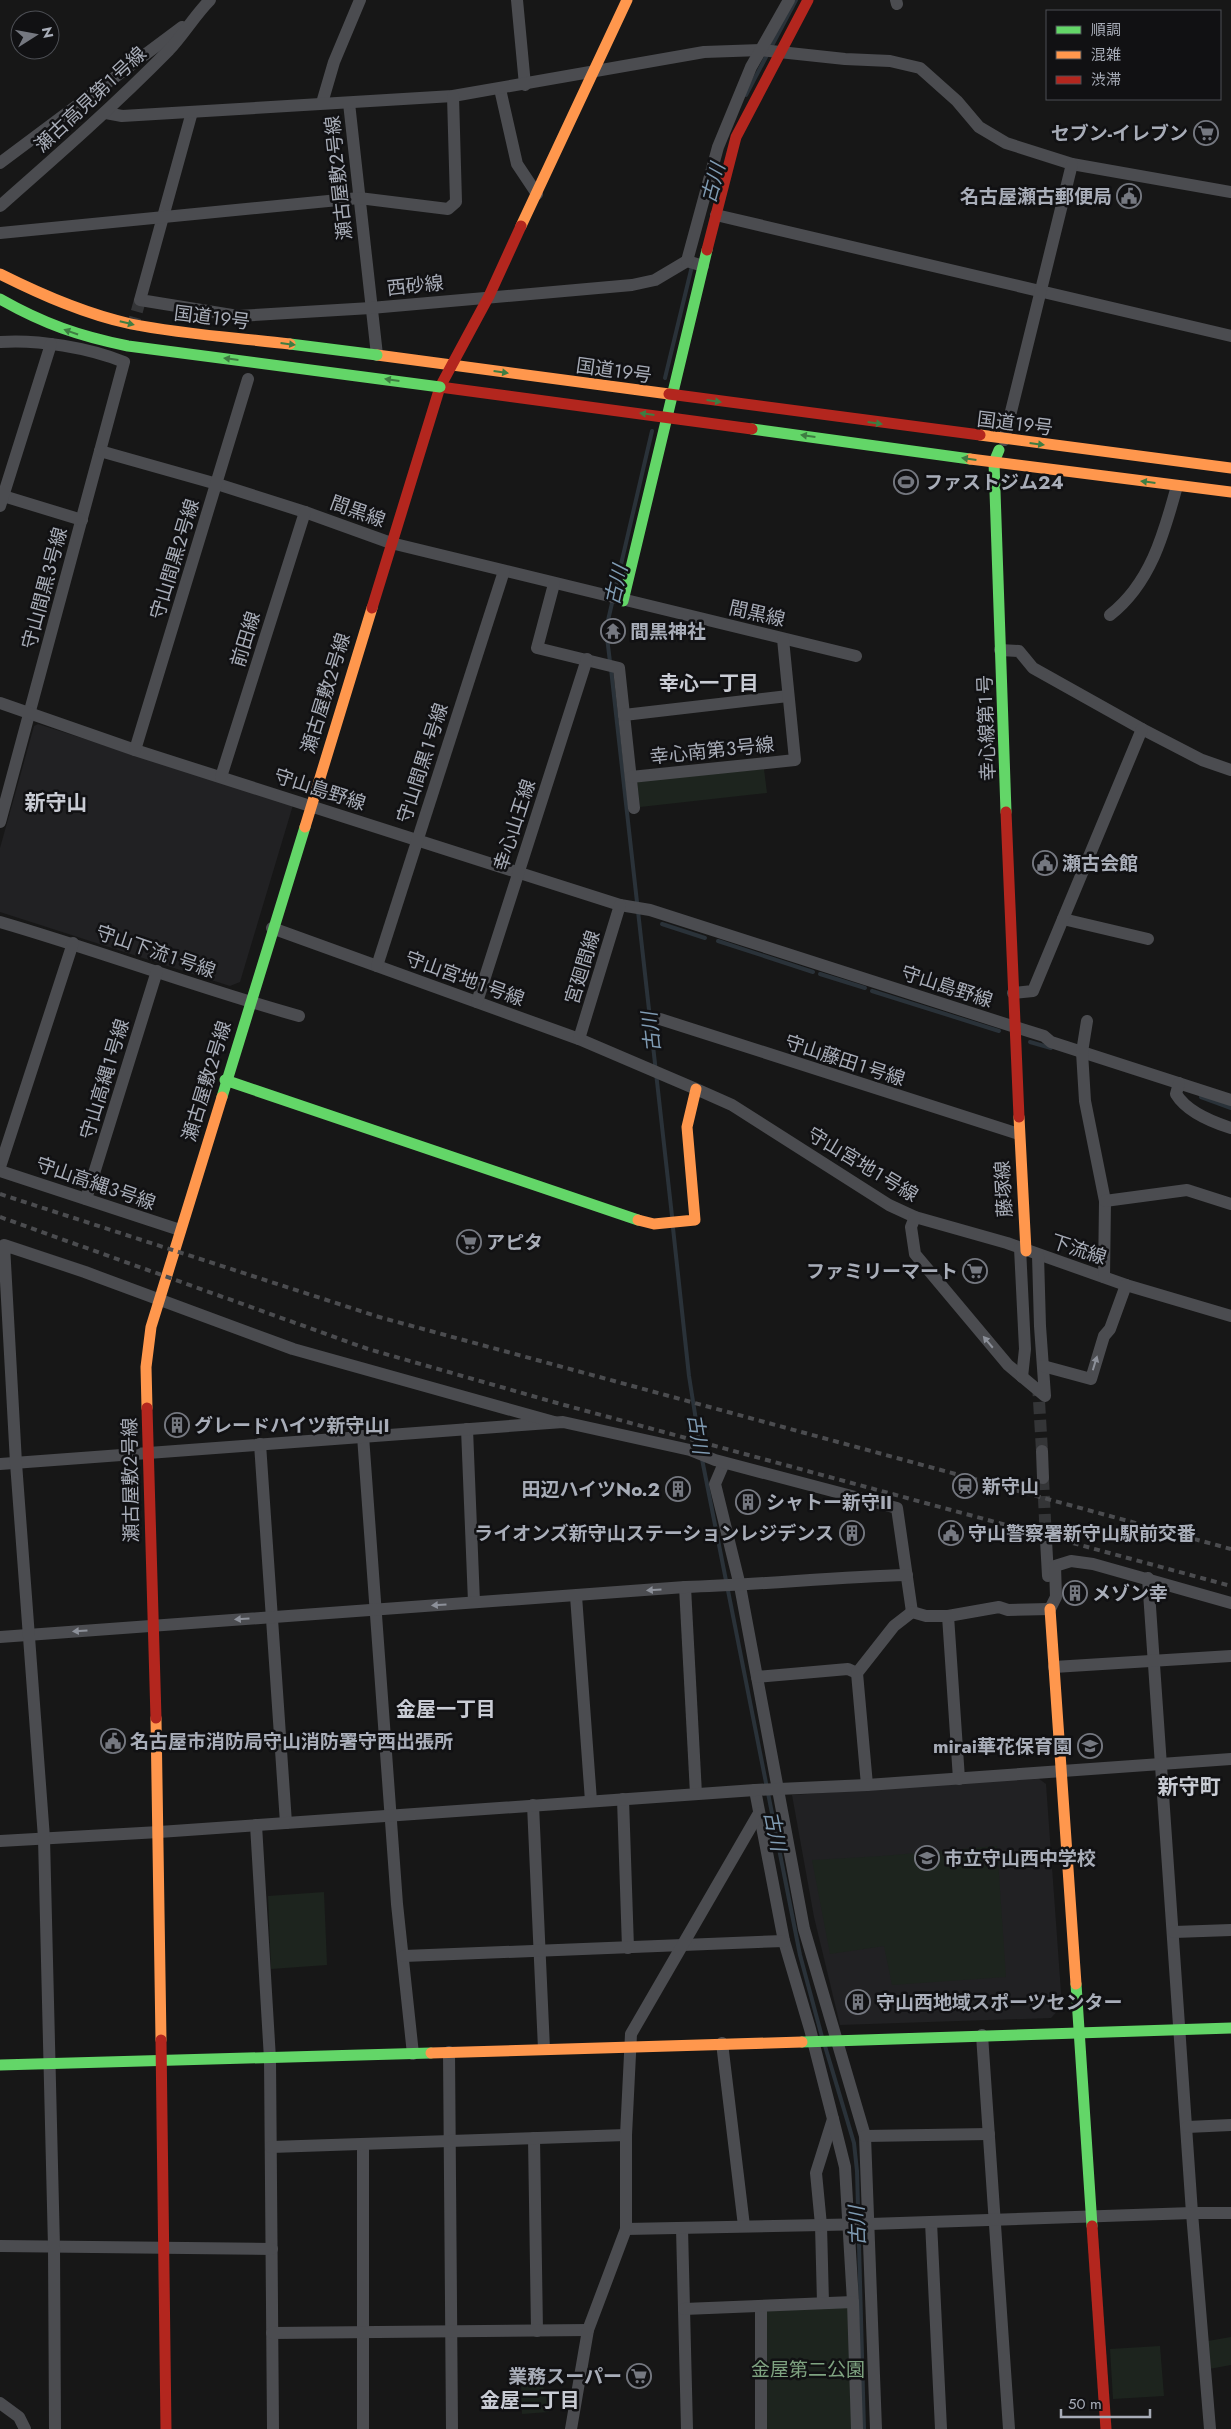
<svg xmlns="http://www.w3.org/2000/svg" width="1231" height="2429" font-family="Jost,'Noto Sans JP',sans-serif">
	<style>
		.built { fill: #212123 }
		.green { fill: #1d241e }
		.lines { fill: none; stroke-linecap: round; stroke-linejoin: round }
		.stream { stroke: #2a3239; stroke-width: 4 }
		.street-tunnel { stroke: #343537; stroke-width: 12; stroke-dasharray: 12 6; stroke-linecap: butt }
		.street { stroke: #4b4c50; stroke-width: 12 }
		.fast { stroke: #63d668; stroke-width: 11 }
		.slow { stroke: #ff974d; stroke-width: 11 }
		.jam { stroke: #b3261e; stroke-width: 11 }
		.rail { stroke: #4b4c4f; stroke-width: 4; stroke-dasharray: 6 5; stroke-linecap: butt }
		.fast-bridge { stroke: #63d668; stroke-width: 11 }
		.slow-bridge { stroke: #ff974d; stroke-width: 11 }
		.oneway { fill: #3e7d42 }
		.oneway2 { fill: #8c9099 }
		.labels { text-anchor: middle; stroke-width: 5; stroke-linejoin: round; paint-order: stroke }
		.street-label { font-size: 19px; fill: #a8adb8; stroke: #111113 }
		.poi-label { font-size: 19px; font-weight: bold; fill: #a8adb8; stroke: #111113; text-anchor: start }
		.park-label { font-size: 19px; fill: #7fa381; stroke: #111113 }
		.water-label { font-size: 20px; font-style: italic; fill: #7f9bb3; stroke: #111113 }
		.neighbourhood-label { font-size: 20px; font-weight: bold; fill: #c9ccd4; stroke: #111113 }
		.quarter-label { font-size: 21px; font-weight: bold; fill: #c9ccd4; stroke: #111113 }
	</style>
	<rect width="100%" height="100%" fill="#171717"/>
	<!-- built -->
	<g class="built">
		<polygon points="38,724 293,805 240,982 230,986 0,912 0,848 34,726"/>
		<polygon points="1038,1778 1046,1784 1062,2006 1051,2018 840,2025 814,1917 792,1795"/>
	</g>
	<!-- green -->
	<g class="green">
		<polygon points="764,769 767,793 640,807 637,781"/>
		<polygon points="997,1846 1006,1977 892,1985 884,1946 830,1954 812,1860 882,1856"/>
		<polygon points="324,1892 327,1965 271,1969 268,1896"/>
		<polygon points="850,2307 853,2429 764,2429 764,2310"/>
		<polygon points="1231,2337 1231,2365 1209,2369 1208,2341"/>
		<polygon points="1160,2346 1164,2396 1113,2399 1110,2349"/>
		<polygon points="538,2371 548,2402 549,2412 522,2414 521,2378"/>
	</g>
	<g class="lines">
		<!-- stream -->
		<g class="stream">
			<polyline points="746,95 796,0"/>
			<polyline points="665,378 692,266"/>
			<polyline points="610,662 606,629 652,431"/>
			<polyline points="611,669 672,1216"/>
			<polyline points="662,924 705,938"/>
			<polyline points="718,941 813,972"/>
			<polyline points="820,974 865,988"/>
			<polyline points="872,991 999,1031"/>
			<polyline points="1030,1042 1051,1048"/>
			<polyline points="1201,1097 1231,1108"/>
			<polyline points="673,1228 689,1376 701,1452"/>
			<polyline points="702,1459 800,1955 822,2037"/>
			<polyline points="825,2046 854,2143 857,2171 864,2429"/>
		</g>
		<!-- street-tunnel -->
		<g class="street-tunnel">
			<polyline points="132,329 140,300"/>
			<polyline points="1038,1384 1042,1451"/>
			<polyline points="1043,1478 1046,1540"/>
		</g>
		<!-- street -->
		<g class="street">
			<polyline points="517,0 525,85"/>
			<polyline points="896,0 897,4"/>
			<polyline points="500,89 517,164 537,194"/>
			<polyline points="322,103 334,62 360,0"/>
			<polyline points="349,103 377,355"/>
			<polyline points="192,112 140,300 238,316 371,308 632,285 655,280 687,261 703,266"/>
			<polyline points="106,113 122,116 453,96 704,52 761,50 845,59 890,61 920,68 957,101 979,127 1006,143 1072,164 1231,192"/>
			<polyline points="0,163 182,27"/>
			<path d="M0,206C58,155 115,105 169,50C184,34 195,15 210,0"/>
			<polyline points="716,215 1231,336"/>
			<polyline points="0,233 359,198 448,209 456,202 453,96"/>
			<polyline points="687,261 718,147 751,67 789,0"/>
			<path d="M0,342C37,339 90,348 124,362L0,822"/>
			<polyline points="1004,440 1072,164"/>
			<polyline points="100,451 217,484 305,512 391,543 856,656"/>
			<polyline points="0,495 82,520"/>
			<polyline points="0,506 51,344"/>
			<polyline points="554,584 537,648 619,668 634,808"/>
			<path d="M1110,615C1151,583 1164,533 1177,486"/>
			<polyline points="1000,650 1019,651 1033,668 1142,729 1202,760 1231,770"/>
			<polyline points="0,703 135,750 620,905 650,910 1015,1027 1044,1036 1051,1042 1231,1100"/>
			<polyline points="624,715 788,696"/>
			<polyline points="135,750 248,379"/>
			<polyline points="221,777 305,512"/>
			<polyline points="631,777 795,760 783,639"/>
			<polyline points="1063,919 1148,939"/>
			<path d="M0,922C100,951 198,988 299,1016"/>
			<polyline points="272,928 579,1039 696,1089 732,1105 889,1205 915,1217 1007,1243 1126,1285 1231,1316"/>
			<polyline points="377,966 504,571"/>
			<polyline points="1013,993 1033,991 1142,729"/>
			<polyline points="477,1002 587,659"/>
			<polyline points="660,1019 1019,1134"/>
			<polyline points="1087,1021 1082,1052 1085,1101 1105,1201 1104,1277"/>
			<polyline points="579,1039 620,905"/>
			<path d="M1179,1083L1176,1094C1187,1112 1212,1122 1231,1128"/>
			<polyline points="0,1167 73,943"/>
			<polyline points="0,1171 180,1230"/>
			<polyline points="86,1199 157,971"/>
			<polyline points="1105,1201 1187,1190 1231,1204"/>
			<polyline points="915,1217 911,1227 915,1254 1008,1365 1045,1396 1040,1326 1038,1255"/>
			<polyline points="1020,1248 1025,1349 1022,1377"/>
			<polyline points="1043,1366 1091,1379 1104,1336 1110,1329 1126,1285"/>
			<polyline points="467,1429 474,1602"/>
			<polyline points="363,1436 397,1904 413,2054"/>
			<polyline points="260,1444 286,1823"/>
			<polyline points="1042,1451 1043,1478"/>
			<polyline points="724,1463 715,1484 740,1586 804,1929 865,2136 876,2429"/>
			<polyline points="0,1464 563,1422 690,1450 715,1460 897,1508 912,1612"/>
			<polyline points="1046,1540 1048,1576"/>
			<polyline points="1148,1578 1192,2213 1210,2429"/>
			<polyline points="685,1587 696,1794"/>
			<polyline points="576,1596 591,1801"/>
			<polyline points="1050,1609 1056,1597 1055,1566 1071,1561 1093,1564 1231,1603"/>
			<polyline points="948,1616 959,1779"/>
			<path d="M0,1637L685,1587C759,1585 833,1577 907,1575"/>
			<polyline points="1054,1667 1231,1656"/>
			<polyline points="757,1677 848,1669 857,1673"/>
			<polyline points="867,1785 857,1673 894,1626 912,1612 926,1616 948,1616 999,1607 1008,1610 1050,1609"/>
			<polyline points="755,1790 784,1941 810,2029 833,2119 816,2173 821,2225 823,2303"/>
			<polyline points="623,1799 628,1948"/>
			<polyline points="533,1805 544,2049"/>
			<polyline points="256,1825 270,2059 273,2429"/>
			<polyline points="0,1841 159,1832 755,1790 867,1785 1231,1759"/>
			<polyline points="1174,1932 1231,1930"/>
			<polyline points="404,1956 784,1941"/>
			<polyline points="982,2035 1009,2429"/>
			<polyline points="722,2043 744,2226"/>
			<polyline points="449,2052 452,2429"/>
			<polyline points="833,2119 845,2167 853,2302"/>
			<polyline points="1187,2127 1231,2125"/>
			<polyline points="865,2136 989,2134"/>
			<polyline points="534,2138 537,2331"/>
			<polyline points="363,2144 363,2429"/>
			<polyline points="271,2147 626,2135"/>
			<polyline points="931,2222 941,2429"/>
			<polyline points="682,2228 687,2429"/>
			<polyline points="626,2229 870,2224 1192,2213 1231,2213"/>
			<polyline points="0,2246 272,2249"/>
			<polyline points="761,2307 761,2429"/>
			<polyline points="684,2309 853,2302 857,2429"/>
			<polyline points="272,2333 588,2330"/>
			<polyline points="0,2403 19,2417 25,2429"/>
			<polyline points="55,2429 54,2247 44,1838 16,1463 4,1245 85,1272 293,1349 554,1422"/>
			<polyline points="571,2429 588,2330 626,2229 626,2135 631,2034 759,1813"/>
		</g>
		<!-- fast -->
		<g class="fast">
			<polyline points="752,429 970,459"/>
			<polyline points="999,450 994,462 1006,812"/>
			<polyline points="623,601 707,250"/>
			<polyline points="225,1080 638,1220"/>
			<polyline points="222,1097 305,827"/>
			<polyline points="1076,1984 1092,2226"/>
			<polyline points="802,2042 1231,2028"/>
			<polyline points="0,2065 431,2053"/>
		</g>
		<!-- slow -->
		<g class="slow">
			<polyline points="521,226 627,0"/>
			<polyline points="377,355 669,394"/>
			<polyline points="980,435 1231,468"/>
			<polyline points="970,459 1231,492"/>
			<polyline points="305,827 372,608"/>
			<polyline points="1019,1117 1026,1251"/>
			<polyline points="638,1220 654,1224 695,1220 687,1127 696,1089"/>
			<polyline points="147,1408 146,1367 151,1327 222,1097"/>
			<polyline points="1050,1609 1076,1984"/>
			<polyline points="156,1718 161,2040"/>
			<polyline points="431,2053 802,2042"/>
		</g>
		<!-- jam -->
		<g class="jam">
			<polyline points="707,250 736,137 808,0"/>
			<polyline points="440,387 752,429"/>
			<polyline points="669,394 980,435"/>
			<polyline points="372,608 440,387 489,296 521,226"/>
			<polyline points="1006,812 1019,1117"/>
			<polyline points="147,1408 156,1718"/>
			<polyline points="161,2040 166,2429"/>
			<polyline points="1092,2226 1106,2429"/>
		</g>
		<!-- rail -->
		<g class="rail">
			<polyline points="0,1194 379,1317 1231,1549"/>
			<polyline points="0,1217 368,1349 557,1403 1231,1586"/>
		</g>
		<!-- fast-bridge -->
		<g class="fast-bridge">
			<path d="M0,299C44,324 79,336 128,346L440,387"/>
			<polyline points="290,344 377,355"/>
		</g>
		<!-- slow-bridge -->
		<path class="slow-bridge" d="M0,274C42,295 85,314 131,324C181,334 239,338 290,344"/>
	</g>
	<!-- one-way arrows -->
	<defs><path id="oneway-solid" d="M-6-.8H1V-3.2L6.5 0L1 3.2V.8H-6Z" transform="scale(1.25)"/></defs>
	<g class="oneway">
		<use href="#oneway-solid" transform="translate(127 323) rotate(14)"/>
		<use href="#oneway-solid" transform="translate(71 332) rotate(-161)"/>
		<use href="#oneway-solid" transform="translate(288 344) rotate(7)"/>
		<use href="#oneway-solid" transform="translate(231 359) rotate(-173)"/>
		<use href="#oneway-solid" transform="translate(501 372) rotate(8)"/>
		<use href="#oneway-solid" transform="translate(392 380) rotate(-172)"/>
		<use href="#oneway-solid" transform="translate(714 401) rotate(8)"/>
		<use href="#oneway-solid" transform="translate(647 414) rotate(-173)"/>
		<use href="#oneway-solid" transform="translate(875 423) rotate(8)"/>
		<use href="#oneway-solid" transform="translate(808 436) rotate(-172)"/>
		<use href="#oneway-solid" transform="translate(1037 444) rotate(7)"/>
		<use href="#oneway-solid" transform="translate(969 459) rotate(-172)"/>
		<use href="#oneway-solid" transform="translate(1148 482) rotate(-173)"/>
	</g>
	<g class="oneway2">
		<use href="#oneway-solid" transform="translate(988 1342) rotate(-130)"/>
		<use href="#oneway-solid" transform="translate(1095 1363) rotate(-73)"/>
		<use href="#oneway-solid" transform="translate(654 1590) rotate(176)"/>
		<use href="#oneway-solid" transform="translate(439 1605) rotate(176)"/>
		<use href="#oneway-solid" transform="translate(242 1619) rotate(176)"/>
		<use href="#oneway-solid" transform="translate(80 1631) rotate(176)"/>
	</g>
	<!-- icons -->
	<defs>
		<symbol id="supermarket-ring" viewBox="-11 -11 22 22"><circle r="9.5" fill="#111113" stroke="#757880" stroke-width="1.5"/><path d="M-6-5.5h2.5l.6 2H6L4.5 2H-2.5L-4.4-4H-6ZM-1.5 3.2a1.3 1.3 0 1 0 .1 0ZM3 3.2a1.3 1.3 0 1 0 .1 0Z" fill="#757880"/></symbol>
		<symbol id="civic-ring" viewBox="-11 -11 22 22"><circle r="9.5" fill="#111113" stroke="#757880" stroke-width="1.5"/><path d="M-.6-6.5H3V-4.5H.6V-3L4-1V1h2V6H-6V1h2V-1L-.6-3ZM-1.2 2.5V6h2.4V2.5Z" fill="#757880"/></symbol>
		<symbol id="stadium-ring" viewBox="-11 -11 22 22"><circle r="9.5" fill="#111113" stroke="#757880" stroke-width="1.5"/><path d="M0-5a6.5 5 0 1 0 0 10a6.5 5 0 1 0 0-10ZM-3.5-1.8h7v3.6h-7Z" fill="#757880"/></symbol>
		<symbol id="temple-ring" viewBox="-11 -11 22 22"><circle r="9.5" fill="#111113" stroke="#757880" stroke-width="1.5"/><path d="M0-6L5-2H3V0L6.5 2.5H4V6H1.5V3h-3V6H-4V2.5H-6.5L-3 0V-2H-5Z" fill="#757880"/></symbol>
		<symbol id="building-ring" viewBox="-11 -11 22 22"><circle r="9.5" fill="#111113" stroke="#757880" stroke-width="1.5"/><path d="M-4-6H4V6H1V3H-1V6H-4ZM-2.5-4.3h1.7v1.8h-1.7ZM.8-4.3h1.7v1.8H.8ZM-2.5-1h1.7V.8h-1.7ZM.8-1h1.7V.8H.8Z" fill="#757880"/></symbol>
		<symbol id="station-ring" viewBox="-11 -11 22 22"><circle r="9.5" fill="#111113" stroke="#757880" stroke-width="1.5"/><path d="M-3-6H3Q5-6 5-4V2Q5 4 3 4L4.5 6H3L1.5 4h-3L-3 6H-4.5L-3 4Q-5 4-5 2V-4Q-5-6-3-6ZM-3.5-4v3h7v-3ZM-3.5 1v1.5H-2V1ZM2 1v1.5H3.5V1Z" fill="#757880"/></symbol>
		<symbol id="school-ring" viewBox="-11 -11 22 22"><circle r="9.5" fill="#111113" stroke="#757880" stroke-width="1.5"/><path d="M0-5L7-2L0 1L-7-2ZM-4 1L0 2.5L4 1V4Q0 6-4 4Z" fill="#757880"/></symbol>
	</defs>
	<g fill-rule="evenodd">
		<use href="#supermarket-ring" x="1192" y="119" width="28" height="28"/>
		<use href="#civic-ring" x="1115" y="182" width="28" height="28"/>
		<use href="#stadium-ring" x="892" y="468" width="28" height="28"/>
		<use href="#temple-ring" x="599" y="617" width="28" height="28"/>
		<use href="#civic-ring" x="1031" y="849" width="28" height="28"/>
		<use href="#supermarket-ring" x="455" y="1228" width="28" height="28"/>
		<use href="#supermarket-ring" x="961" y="1257" width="28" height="28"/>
		<use href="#building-ring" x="163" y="1411" width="28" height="28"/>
		<use href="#station-ring" x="951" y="1472" width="28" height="28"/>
		<use href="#building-ring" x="664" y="1475" width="28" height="28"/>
		<use href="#building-ring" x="734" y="1488" width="28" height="28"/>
		<use href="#building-ring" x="838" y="1519" width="28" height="28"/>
		<use href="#civic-ring" x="937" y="1519" width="28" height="28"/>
		<use href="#building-ring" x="1061" y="1579" width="28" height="28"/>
		<use href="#civic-ring" x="99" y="1727" width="28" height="28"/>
		<use href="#school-ring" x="1076" y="1732" width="28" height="28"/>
		<use href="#school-ring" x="913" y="1844" width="28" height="28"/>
		<use href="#building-ring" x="844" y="1988" width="28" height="28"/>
		<use href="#supermarket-ring" x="625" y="2362" width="28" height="28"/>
	</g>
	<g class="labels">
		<!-- street labels -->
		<g class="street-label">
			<text transform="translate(90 99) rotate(-43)" y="7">瀬古高見第１号線</text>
			<text transform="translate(338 178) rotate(-96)" y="7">瀬古屋敷２号線</text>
			<text transform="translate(415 285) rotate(-6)" y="7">西砂線</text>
			<text transform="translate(212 317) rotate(7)" y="7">国道19号</text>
			<text transform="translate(614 370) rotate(8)" y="7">国道19号</text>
			<text transform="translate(1015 423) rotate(7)" y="7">国道19号</text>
			<text transform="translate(358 511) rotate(20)" y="7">間黒線</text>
			<text transform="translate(174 559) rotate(-73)" y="7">守山間黒２号線</text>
			<text transform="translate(44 588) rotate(-75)" y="7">守山間黒３号線</text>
			<text transform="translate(757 613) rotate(13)" y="7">間黒線</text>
			<text transform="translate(245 639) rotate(-73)" y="7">前田線</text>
			<text transform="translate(325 693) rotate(-73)" y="7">瀬古屋敷２号線</text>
			<text transform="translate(986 728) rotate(-92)" y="7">幸心線第１号</text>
			<text transform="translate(712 750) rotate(-6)" y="7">幸心南第３号線</text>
			<text transform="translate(422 763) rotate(-72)" y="7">守山間黒１号線</text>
			<text transform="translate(320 789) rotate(18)" y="7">守山島野線</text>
			<text transform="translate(514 825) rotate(-72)" y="7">幸心山王線</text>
			<text transform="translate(156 951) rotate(19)" y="7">守山下流１号線</text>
			<text transform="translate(582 967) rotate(-73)" y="7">宮廻間線</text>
			<text transform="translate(465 978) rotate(20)" y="7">守山宮地１号線</text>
			<text transform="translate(947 986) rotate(18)" y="7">守山島野線</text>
			<text transform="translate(845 1060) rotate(18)" y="7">守山藤田１号線</text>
			<text transform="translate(104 1079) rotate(-73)" y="7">守山高縄１号線</text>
			<text transform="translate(206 1081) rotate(-73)" y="7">瀬古屋敷２号線</text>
			<text transform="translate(863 1164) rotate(31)" y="7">守山宮地１号線</text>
			<text transform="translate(96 1183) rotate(19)" y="7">守山高縄３号線</text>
			<text transform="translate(1003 1189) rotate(-93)" y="7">藤塚線</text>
			<text transform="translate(1079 1249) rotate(18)" y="7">下流線</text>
			<text transform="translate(130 1480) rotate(-91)" y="7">瀬古屋敷２号線</text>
		</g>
		<!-- poi labels -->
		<g class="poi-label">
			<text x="1188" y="140" text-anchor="end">セブン-イレブン</text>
			<text x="1112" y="203" text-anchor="end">名古屋瀬古郵便局</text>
			<text x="924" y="489">ファストジム24</text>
			<text x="630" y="638">間黒神社</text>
			<text x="1062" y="870">瀬古会館</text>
			<text x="486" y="1249">アピタ</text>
			<text x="958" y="1278" text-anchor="end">ファミリーマート</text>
			<text x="194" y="1432">グレードハイツ新守山I</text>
			<text x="982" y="1493">新守山</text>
			<text x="660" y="1496" text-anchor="end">田辺ハイツNo.2</text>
			<text x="766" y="1509">シャトー新守II</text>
			<text x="834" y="1540" text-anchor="end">ライオンズ新守山ステーションレジデンス</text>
			<text x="968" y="1540">守山警察署新守山駅前交番</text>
			<text x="1092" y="1600">メゾン幸</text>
			<text x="130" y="1748">名古屋市消防局守山消防署守西出張所</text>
			<text x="1072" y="1753" text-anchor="end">mirai華花保育園</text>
			<text x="944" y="1865">市立守山西中学校</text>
			<text x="876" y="2009">守山西地域スポーツセンター</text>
			<text x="622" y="2383" text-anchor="end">業務スーパー</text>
		</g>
		<!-- park labels -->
		<g class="park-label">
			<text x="808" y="2376">金屋第二公園</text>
		</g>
		<!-- water labels -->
		<g class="water-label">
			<text transform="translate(713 183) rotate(-75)" y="7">古川</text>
			<text transform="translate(616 585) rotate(-77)" y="7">古川</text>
			<text transform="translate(651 1032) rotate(-96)" y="7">古川</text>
			<text transform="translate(698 1434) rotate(81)" y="7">古川</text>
			<text transform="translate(775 1831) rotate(79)" y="7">古川</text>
			<text transform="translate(857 2226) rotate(-92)" y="7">古川</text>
		</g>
		<!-- neighbourhood labels -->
		<g class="neighbourhood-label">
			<text x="709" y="690">幸心一丁目</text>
			<text x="446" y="1716">金屋一丁目</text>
			<text x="530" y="2407">金屋二丁目</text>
		</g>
		<!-- quarter labels -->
		<g class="quarter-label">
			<text x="56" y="810">新守山</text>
			<text x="1189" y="1794">新守町</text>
		</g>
	</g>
	<!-- legend -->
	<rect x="1046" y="10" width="175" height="90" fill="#111113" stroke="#4d4f55"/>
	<rect x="1056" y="26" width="25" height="8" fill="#63d668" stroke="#4d4f55"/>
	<text x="1091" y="35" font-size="15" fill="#a8adb8">順調</text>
	<rect x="1056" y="51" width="25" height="8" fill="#ff974d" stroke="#4d4f55"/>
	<text x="1091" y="60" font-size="15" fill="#a8adb8">混雑</text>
	<rect x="1056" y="76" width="25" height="8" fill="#b3261e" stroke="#4d4f55"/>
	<text x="1091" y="85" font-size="15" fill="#a8adb8">渋滞</text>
	<!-- north arrow -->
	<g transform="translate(35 35) rotate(79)"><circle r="24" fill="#111113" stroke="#4d4f55"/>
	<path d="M0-4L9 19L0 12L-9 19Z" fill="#757880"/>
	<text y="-8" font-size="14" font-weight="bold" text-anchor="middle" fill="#a8adb8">N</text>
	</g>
	<!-- scale -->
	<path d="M1061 2409v8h89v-8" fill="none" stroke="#a8adb8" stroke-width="2.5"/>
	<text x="1068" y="2409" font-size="15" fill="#a8adb8" stroke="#111113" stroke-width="4" paint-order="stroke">50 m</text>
</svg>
